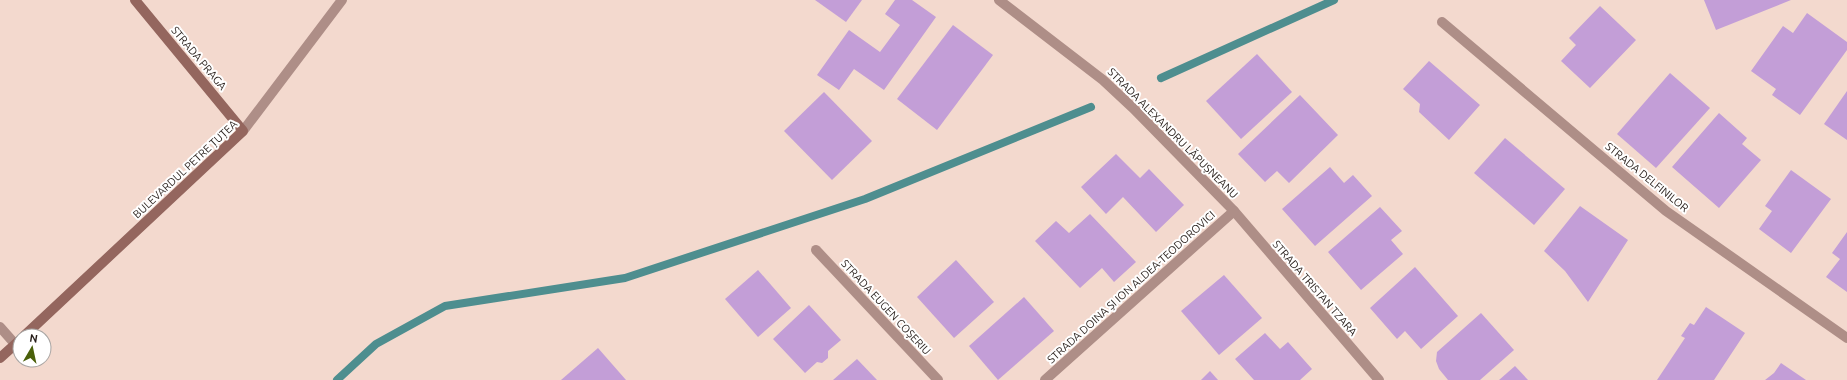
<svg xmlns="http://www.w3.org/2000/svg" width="1847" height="380" font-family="Ubuntu,sans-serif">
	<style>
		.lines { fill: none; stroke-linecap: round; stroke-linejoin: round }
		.stream { stroke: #4e8e8f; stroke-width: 8 }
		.building { fill: #c39ed7 }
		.lane { stroke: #ae8e87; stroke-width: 10 }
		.street { stroke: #ae8e87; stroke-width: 10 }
		.secondary { stroke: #94665e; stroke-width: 10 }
		.labels { text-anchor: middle; stroke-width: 4; stroke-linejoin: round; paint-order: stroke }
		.street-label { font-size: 11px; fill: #261d19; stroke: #fff }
	</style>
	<rect width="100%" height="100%" fill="#f3d9ce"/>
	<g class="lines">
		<!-- stream -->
		<g class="stream">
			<polyline points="1161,78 1334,0"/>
			<polyline points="337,380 376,344 445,306 625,278 865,199 1091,107"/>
		</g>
	</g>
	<!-- building -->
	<g class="building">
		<polygon points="815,0 862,0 846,22"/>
		<polygon points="895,0 912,0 936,17 884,90 854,69 839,90 817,75 849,30 880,52 900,25 885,14"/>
		<polygon points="1704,0 1791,0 1716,30"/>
		<polygon points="1600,6 1636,40 1590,88 1561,61 1576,45 1569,38"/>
		<polygon points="1807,13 1847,42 1847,50 1800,115 1772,95 1776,89 1751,71 1783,26 1793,33"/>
		<polygon points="953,25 993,55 937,130 897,99"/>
		<polygon points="1257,54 1292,92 1241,139 1206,101"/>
		<polygon points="1429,61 1480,105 1449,140 1419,112 1420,104 1403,89"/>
		<polygon points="1670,73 1710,108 1656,168 1617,134"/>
		<polygon points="1847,91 1847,140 1824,124"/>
		<polygon points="824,92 872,141 832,180 784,131"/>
		<polygon points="1300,95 1338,135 1289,183 1277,171 1265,182 1238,154"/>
		<polygon points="1719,113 1747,138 1742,144 1761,160 1719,208 1672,167"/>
		<polygon points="1505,138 1565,189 1534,225 1474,173"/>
		<polygon points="1116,154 1140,178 1149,169 1184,205 1156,232 1123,197 1106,214 1081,187"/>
		<polygon points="1330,167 1344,183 1353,175 1372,196 1315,246 1282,209"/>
		<polygon points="1791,170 1831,199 1791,253 1759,229 1772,211 1765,206"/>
		<polygon points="1580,206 1628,240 1588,302 1565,271 1544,251"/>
		<polygon points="1380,207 1402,231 1391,240 1403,254 1361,290 1328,252"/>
		<polygon points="1090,214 1136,262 1114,282 1102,268 1080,288 1035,241 1056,221 1069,233"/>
		<polygon points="1847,232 1847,292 1826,277 1840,259 1832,253"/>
		<polygon points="956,260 994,302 954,338 917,297"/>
		<polygon points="1415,267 1458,316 1421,349 1405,331 1397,339 1370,308"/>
		<polygon points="758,270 791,308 758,337 725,299"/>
		<polygon points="1224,275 1262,318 1219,355 1181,311"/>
		<polygon points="1024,297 1054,331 998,380 969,346"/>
		<polygon points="809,305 841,340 828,351 828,358 822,363 817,362 805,373 773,339"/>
		<polygon points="1706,307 1745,333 1714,380 1657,380 1685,338 1681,336 1690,323 1694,325"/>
		<polygon points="1481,313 1514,350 1480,380 1448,380 1439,369 1436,361 1437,352"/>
		<polygon points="1265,333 1280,349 1288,342 1312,369 1300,380 1254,380 1235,359"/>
		<polygon points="598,348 626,380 561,380"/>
		<polygon points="857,359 877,380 833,380"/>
		<polygon points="1781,363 1806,380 1765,380 1774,373"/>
		<polygon points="1515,366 1528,380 1499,380"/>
		<polygon points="1210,371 1218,380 1201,380"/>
	</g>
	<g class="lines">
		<!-- lane -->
		<polyline class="lane" points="0,327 15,344"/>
		<!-- street -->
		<g class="street">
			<polyline points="999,0 1103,80 1133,108 1234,211 1379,380"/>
			<polyline points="1442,22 1666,211 1847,338"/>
			<polyline points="243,131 342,0"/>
			<polyline points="816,250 938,380"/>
			<polyline points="1045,380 1234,211"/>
		</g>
		<!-- secondary -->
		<g class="secondary">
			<polyline points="24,336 243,131 135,0"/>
			<polyline points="0,358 20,340"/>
		</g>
	</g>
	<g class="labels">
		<!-- street labels -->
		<g class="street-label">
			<text transform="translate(199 58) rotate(50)" y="4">STRADA PRAGA</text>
			<text transform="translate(1173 133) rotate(45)" y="4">STRADA ALEXANDRU LĂPUȘNEANU</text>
			<text transform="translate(185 169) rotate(-43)" y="4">BULEVARDUL PETRE ȚUȚEA</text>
			<text transform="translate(1647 177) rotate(39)" y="4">STRADA DELFINILOR</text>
			<text transform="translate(1131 287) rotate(-42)" y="4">STRADA DOINA ȘI ION ALDEA-TEODOROVICI</text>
			<text transform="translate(1315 288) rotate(49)" y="4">STRADA TRISTAN TZARA</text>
			<text transform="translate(886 307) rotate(47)" y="4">STRADA EUGEN COȘERIU</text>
		</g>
	</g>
	<!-- north arrow -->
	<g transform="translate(32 348) rotate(9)"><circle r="19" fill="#ffffff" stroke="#a8a5a3"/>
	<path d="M0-3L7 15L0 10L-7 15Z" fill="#4a600a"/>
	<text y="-6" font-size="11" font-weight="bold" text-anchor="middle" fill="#261d19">N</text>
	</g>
</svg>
